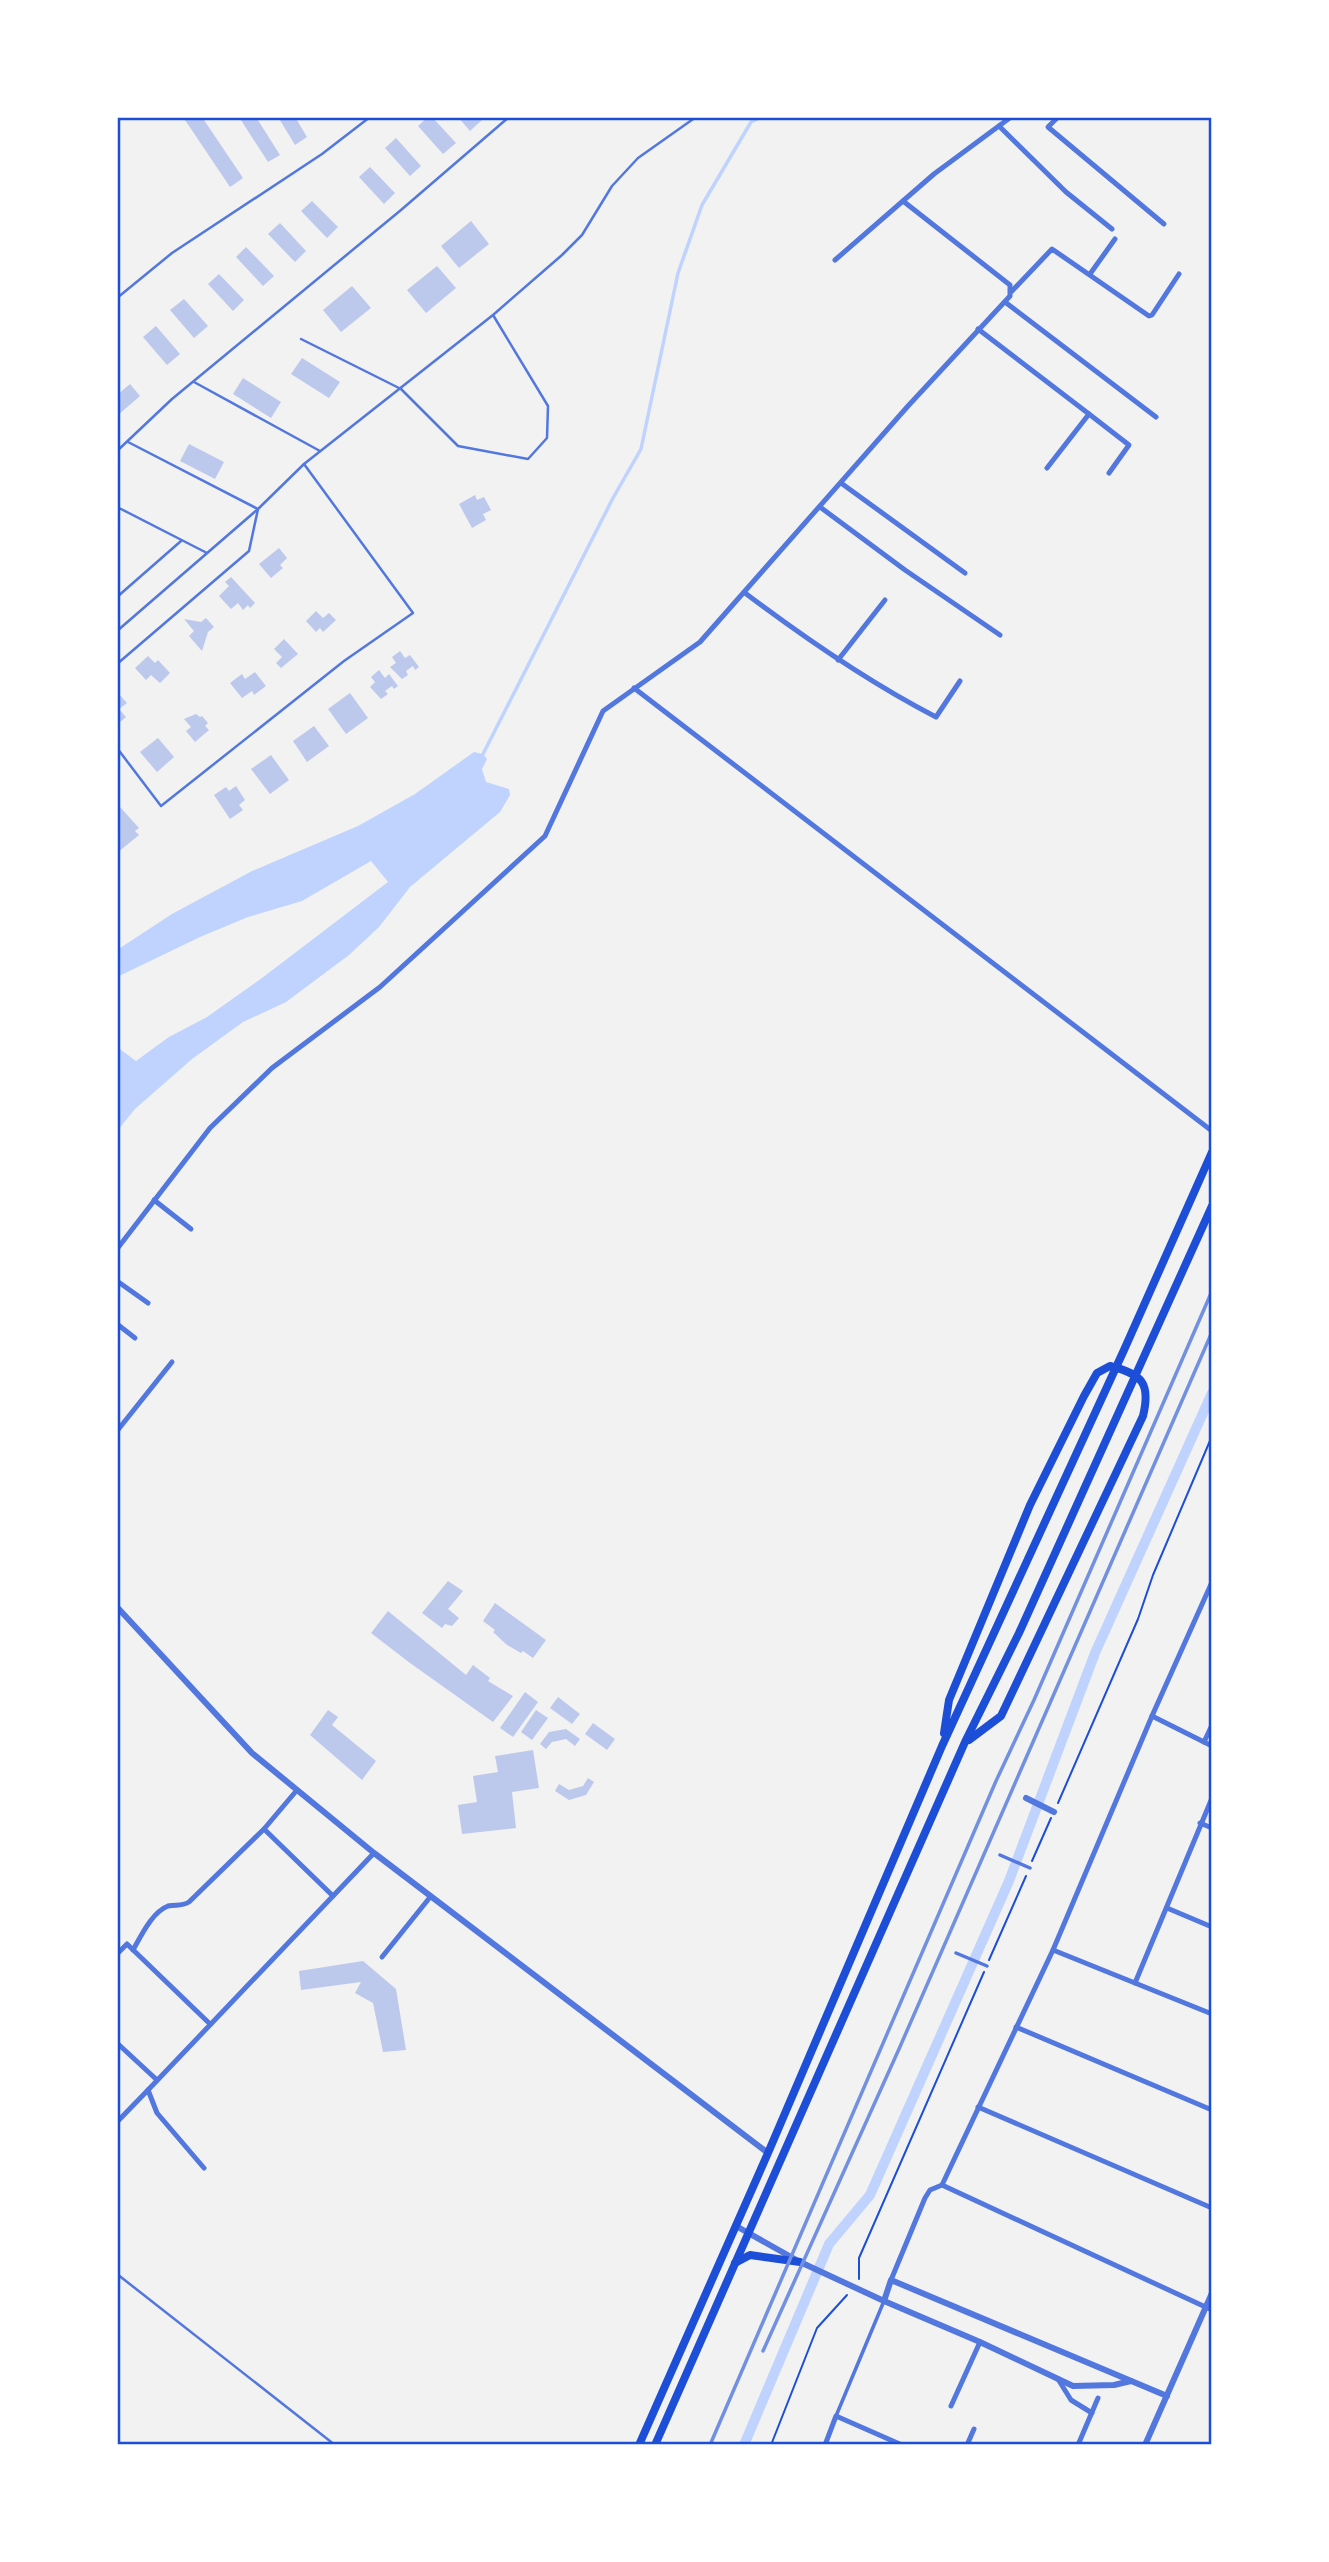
<svg xmlns="http://www.w3.org/2000/svg" width="1329" height="2562" font-family="Georgia,serif">
	<style>
		.water { fill: #bfd3fe }
		.lines { fill: none; stroke-linecap: round; stroke-linejoin: round }
		.stream { stroke: #bfd3fe; stroke-width: 3.5 }
		.canal { stroke: #bfd3fe; stroke-width: 10 }
		.building { fill: #bdc9ec }
		.path { stroke: #1d4ed8; stroke-width: 2 }
		.service { stroke: #5277de; stroke-width: 2.5 }
		.pedestrian { stroke: #5277de; stroke-width: 3.5 }
		.minor { stroke: #5277de; stroke-width: 5 }
		.tertiary { stroke: #5277de; stroke-width: 6 }
		.primary { stroke: #1d4ed8; stroke-width: 8 }
		.rail { stroke: #7290e2; stroke-width: 3.5 }
		.neatline { fill: none; stroke: #1d4ed8; stroke-width: 2.5 }
	</style>
	<rect width="100%" height="100%" fill="#f2f2f2"/>
	<!-- water -->
	<polygon class="water" points="474,752 483,754 487,759 482,769 486,782 509,789 510,795 500,812 410,887 379,927 349,955 286,1002 243,1022 192,1059 135,1109 117,1131 117,1047 136,1061 169,1037 207,1017 262,978 388,882 371,861 302,901 248,917 200,937 117,977 117,950 172,914 252,871 358,826 415,794"/>
	<g class="lines">
		<!-- stream -->
		<polyline class="stream" points="483,754 613,498 641,449 678,273 702,205 751,122 761,117"/>
		<!-- canal -->
		<polyline class="canal" points="744,2445 829,2244 870,2195 1009,1881 1095,1653 1212,1393"/>
	</g>
	<!-- building -->
	<g class="building">
		<polygon points="183,117 202,117 243,178 230,187"/>
		<polygon points="239,117 256,117 280,155 268,162"/>
		<polygon points="278,117 295,117 307,137 295,145"/>
		<polygon points="428,117 432,117 456,143 443,154 418,126"/>
		<polygon points="458,117 479,117 482,120 470,131"/>
		<polygon points="396,138 421,166 410,176 385,148"/>
		<polygon points="370,167 395,193 384,204 359,177"/>
		<polygon points="312,201 338,227 327,238 301,211"/>
		<polygon points="471,221 489,244 459,268 441,246"/>
		<polygon points="280,223 306,251 295,262 268,234"/>
		<polygon points="246,247 274,276 263,286 236,257"/>
		<polygon points="437,266 456,288 426,313 407,290"/>
		<polygon points="219,274 244,300 233,311 208,284"/>
		<polygon points="352,286 371,308 341,332 323,310"/>
		<polygon points="184,299 208,326 194,338 170,310"/>
		<polygon points="156,326 180,354 167,365 143,337"/>
		<polygon points="302,358 340,382 329,398 291,374"/>
		<polygon points="243,378 281,402 271,418 233,394"/>
		<polygon points="130,384 140,396 117,416 117,395"/>
		<polygon points="189,444 224,462 215,479 180,461"/>
		<polygon points="475,495 477,500 484,497 491,510 483,514 486,520 472,528 459,504"/>
		<polygon points="279,548 287,558 280,565 283,568 271,578 259,564"/>
		<polygon points="231,577 255,603 250,608 248,605 243,610 238,603 231,609 219,596 229,586 225,582"/>
		<polygon points="316,611 323,618 329,613 336,620 323,632 320,628 316,632 306,621"/>
		<polygon points="206,618 214,627 208,632 202,651 189,636 194,631 184,619 201,622"/>
		<polygon points="284,639 298,654 281,668 276,663 282,657 274,649"/>
		<polygon points="400,651 405,658 410,655 419,667 415,670 413,666 406,671 408,675 402,679 390,667 396,663 392,657"/>
		<polygon points="148,656 155,663 158,660 170,673 160,683 151,675 146,680 135,668"/>
		<polygon points="379,670 385,678 389,674 398,686 394,689 392,686 385,691 388,694 381,699 370,687 375,682 371,677"/>
		<polygon points="255,672 266,686 254,695 252,691 242,698 230,683 242,674 245,679"/>
		<polygon points="117,692 127,703 119,709 126,717 117,725"/>
		<polygon points="350,693 368,718 346,734 328,709"/>
		<polygon points="196,714 200,717 202,716 208,723 205,726 209,730 195,742 186,731 191,727 184,719"/>
		<polygon points="314,726 329,746 307,762 293,741"/>
		<polygon points="158,738 174,757 157,772 140,752"/>
		<polygon points="271,755 289,780 270,794 251,769"/>
		<polygon points="236,786 245,800 239,805 243,810 230,819 214,795 226,787 229,791"/>
		<polygon points="120,807 139,828 135,831 139,835 117,853 117,809"/>
		<polygon points="448,1581 463,1591 448,1609 459,1618 452,1626 445,1624 442,1628 422,1613"/>
		<polygon points="495,1603 546,1640 533,1658 523,1651 521,1653 507,1645 493,1632 495,1630 483,1621"/>
		<polygon points="388,1611 466,1675 473,1665 490,1678 488,1681 513,1696 493,1722 410,1663 371,1633"/>
		<polygon points="525,1692 538,1702 513,1737 500,1728"/>
		<polygon points="558,1697 580,1714 572,1724 550,1708"/>
		<polygon points="328,1710 338,1717 332,1725 376,1761 362,1780 310,1735"/>
		<polygon points="536,1710 548,1718 532,1740 521,1732"/>
		<polygon points="593,1723 615,1739 607,1750 585,1734"/>
		<polygon points="566,1729 580,1739 575,1746 566,1739 552,1742 546,1749 540,1744 549,1732"/>
		<polygon points="533,1750 539,1788 512,1792 516,1828 462,1834 458,1805 477,1802 473,1776 498,1772 495,1756"/>
		<polygon points="588,1778 594,1782 586,1795 569,1800 555,1791 559,1784 569,1790 583,1786"/>
		<polygon points="363,1961 396,1989 406,2050 383,2052 373,2003 355,1993 361,1982 301,1990 299,1971"/>
	</g>
	<g class="lines">
		<!-- path -->
		<g class="path">
			<polyline points="1058,1803 1138,1619 1153,1575 1212,1436"/>
			<polyline points="1032,1861 1051,1818"/>
			<polyline points="989,1960 1026,1876"/>
			<polyline points="859,2279 859,2258 984,1972"/>
			<polyline points="771,2445 817,2328 847,2295"/>
		</g>
		<!-- service -->
		<g class="service">
			<polyline points="117,298 172,253 322,154 370,117"/>
			<polyline points="301,339 401,389 458,446 528,459 547,438 548,406 493,315"/>
			<polyline points="194,382 320,451"/>
			<polyline points="117,451 172,399 401,210 509,117"/>
			<polyline points="117,507 207,553"/>
			<polyline points="117,597 181,541"/>
			<polyline points="117,631 258,509 304,464 493,315 562,255 582,235 612,186 638,158 696,117"/>
			<polyline points="117,664 249,551 258,509 128,442"/>
			<polyline points="117,748 161,806 344,661 413,613 304,464"/>
			<polyline points="117,2274 335,2445"/>
		</g>
		<!-- pedestrian -->
		<g class="pedestrian">
			<polyline points="1000,1855 1030,1868"/>
			<polyline points="956,1953 987,1966"/>
			<polyline points="836,2416 884,2301"/>
		</g>
		<!-- minor -->
		<g class="minor">
			<polyline points="1058,117 1048,127 1164,224"/>
			<polyline points="999,126 1066,192 1112,229"/>
			<polyline points="835,260 934,174 1011,117"/>
			<polyline points="1090,274 1115,239"/>
			<polyline points="1012,291 1052,249 1149,316 1152,315 1179,274"/>
			<polyline points="1005,302 1156,417"/>
			<polyline points="978,329 1089,414 1047,468"/>
			<polyline points="1089,414 1129,445 1109,473"/>
			<polyline points="841,483 965,573"/>
			<polyline points="820,507 905,570 1000,635"/>
			<path d="M745,593C806,639 868,682 936,717L960,681"/>
			<polyline points="838,660 885,600"/>
			<polyline points="634,688 1212,1131"/>
			<polyline points="154,1200 191,1229"/>
			<polyline points="117,1249 210,1128 272,1068 380,987 545,836 603,711 700,642 908,406 1010,296 1010,285 903,201"/>
			<polyline points="117,1281 148,1303"/>
			<polyline points="117,1324 135,1338"/>
			<polyline points="117,1431 172,1362"/>
			<polyline points="1152,1716 1212,1746"/>
			<polyline points="1204,1742 1212,1725"/>
			<polyline points="1200,1823 1212,1828"/>
			<polyline points="264,1829 297,1790"/>
			<polyline points="1167,1908 1212,1927"/>
			<path d="M133,1950C141,1936 152,1912 168,1906C176,1904 181,1907 189,1902L264,1829L333,1896"/>
			<polyline points="1053,1950 1212,2014"/>
			<polyline points="117,1954 127,1944 210,2024"/>
			<polyline points="382,1957 431,1896"/>
			<polyline points="1135,1983 1212,1798"/>
			<polyline points="1016,2027 1212,2110"/>
			<polyline points="117,2043 157,2080"/>
			<polyline points="978,2107 1212,2208"/>
			<polyline points="117,2122 148,2090"/>
			<polyline points="204,2168 157,2113 148,2090 374,1853"/>
			<polyline points="942,2185 1212,2310"/>
			<polyline points="891,2280 925,2198 930,2190 942,2185 1053,1950 1152,1716 1212,1582"/>
			<polyline points="1058,2379 1071,2400 1092,2413"/>
			<polyline points="951,2406 980,2342"/>
			<polyline points="825,2445 836,2416 902,2445"/>
			<polyline points="967,2445 974,2429"/>
			<polyline points="1078,2445 1098,2398"/>
		</g>
		<!-- tertiary -->
		<g class="tertiary">
			<polyline points="117,1607 252,1753 374,1853 768,2153"/>
			<polyline points="1026,1798 1054,1812"/>
			<polyline points="736,2226 800,2262 884,2301 980,2342 1073,2386 1114,2385 1131,2381"/>
			<polyline points="884,2301 891,2280 1167,2396"/>
			<polyline points="1145,2445 1212,2293"/>
		</g>
		<!-- primary -->
		<g class="primary">
			<path d="M944,1733L949,1700L1030,1505L1084,1396L1097,1373L1110,1366C1142,1374 1151,1383 1143,1416L1001,1716L969,1740"/>
			<polyline points="735,2263 750,2255 800,2262"/>
			<polyline points="639,2445 768,2153 942,1746 1124,1350 1212,1152"/>
			<polyline points="655,2445 965,1742 1019,1633 1212,1206"/>
		</g>
		<!-- rail -->
		<g class="rail">
			<polyline points="763,2351 899,2049 1212,1332"/>
			<polyline points="710,2445 996,1781 1034,1700 1212,1291"/>
		</g>
	</g>
	<!-- border -->
	<rect width="1329" height="2562" fill="none" stroke="#ffffff" stroke-width="238"/>
	<rect x="119" y="119" width="1091" height="2324" class="neatline"/>
</svg>
